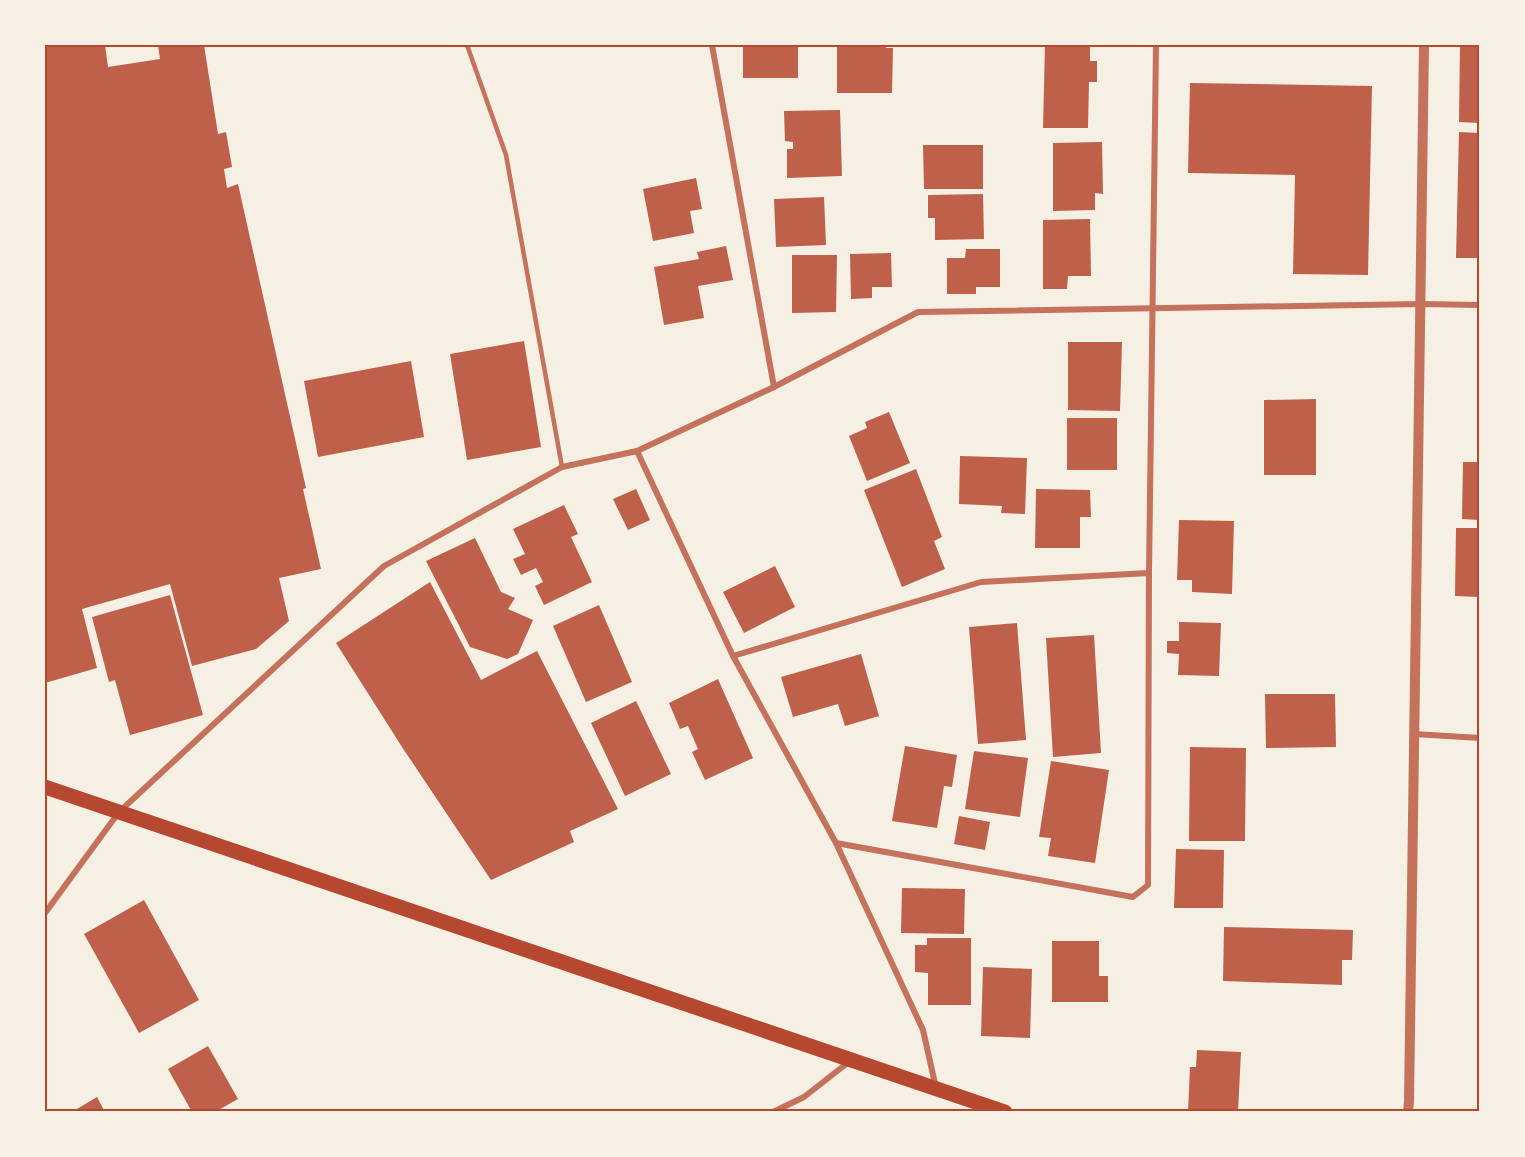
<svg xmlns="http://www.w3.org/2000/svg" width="1525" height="1157" font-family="'Space Grotesk',sans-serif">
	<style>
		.building { fill: #bf614a }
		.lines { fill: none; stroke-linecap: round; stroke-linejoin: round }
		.service { stroke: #c5725c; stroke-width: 4.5 }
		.minor { stroke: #c5725c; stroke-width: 6 }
		.tertiary { stroke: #c5725c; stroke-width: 10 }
		.primary { stroke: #b5482f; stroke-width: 15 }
		.neatline { fill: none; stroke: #b5482f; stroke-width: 2 }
	</style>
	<rect width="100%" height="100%" fill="#f6efe4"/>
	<!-- building -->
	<g class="building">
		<polygon points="45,45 105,45 108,67 160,59 158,45 204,45 218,134 226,132 232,167 224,169 227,188 238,184 306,488 303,489 321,569 279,578 289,621 256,649 192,666 170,584 82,609 97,668 45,683"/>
		<rect x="743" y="45" width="55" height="33"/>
		<polygon points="837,45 886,45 886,48 893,48 892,93 837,93"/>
		<polygon points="1045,45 1090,45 1090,61 1097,61 1097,82 1089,82 1088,128 1043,128"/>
		<polygon points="1460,45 1480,45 1480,123 1459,122"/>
		<polygon points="1190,83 1372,86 1368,275 1293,274 1295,175 1188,173"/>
		<polygon points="840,110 842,176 787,178 787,149 793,149 793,142 785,141 784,111"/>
		<polygon points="1459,132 1480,133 1480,258 1456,258"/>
		<polygon points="1102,142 1103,194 1095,193 1095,210 1053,211 1053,143"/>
		<polygon points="923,145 983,145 983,189 924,189"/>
		<polygon points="696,178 702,209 690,211 694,233 653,241 643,189"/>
		<polygon points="983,194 984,239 935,240 935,218 928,218 928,195"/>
		<polygon points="824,197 826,245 776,247 774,199"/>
		<polygon points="1090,219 1091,276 1068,276 1067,289 1043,289 1043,220"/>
		<polygon points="726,246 733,280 698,286 704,318 664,325 654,267 699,259 697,252"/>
		<polygon points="966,249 1000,249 1000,287 976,287 976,294 947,294 947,258 965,258"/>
		<polygon points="891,253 892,287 872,287 872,298 851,299 850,254"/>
		<polygon points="792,255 837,255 836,312 792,313"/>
		<polygon points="524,341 541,447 467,460 450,354"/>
		<polygon points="1068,342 1122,342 1120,411 1068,410"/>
		<polygon points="411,361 424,437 318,457 304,381"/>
		<polygon points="1316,399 1316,475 1264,475 1264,400"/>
		<polygon points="889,412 910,463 867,481 849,436 867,428 865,422"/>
		<rect x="1067" y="418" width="50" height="52"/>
		<polygon points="960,456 1027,458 1025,514 1001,513 1002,506 959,504"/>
		<polygon points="1463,462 1480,462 1480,520 1462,519"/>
		<polygon points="916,469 942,537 934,541 945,569 902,587 864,490"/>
		<polygon points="636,489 650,520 628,530 613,499"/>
		<polygon points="1036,489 1090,490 1091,517 1080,517 1080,548 1035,548"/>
		<polygon points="564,505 578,534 571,537 592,582 544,605 535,586 543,582 536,568 521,575 513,559 525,554 513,529"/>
		<polygon points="1179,520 1234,521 1232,594 1192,592 1192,580 1177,580"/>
		<polygon points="1456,528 1480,528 1480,597 1455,596"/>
		<polygon points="475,538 501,592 515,598 508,609 533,620 518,654 507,659 470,647 426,561"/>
		<polygon points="775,566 795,607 744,633 723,592"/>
		<polygon points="430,582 481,680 537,651 618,809 570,831 574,842 491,880 402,747 336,643"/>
		<polygon points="170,595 203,715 130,735 115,680 109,682 92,617"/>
		<polygon points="599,605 632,682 586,702 553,626"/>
		<polygon points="1179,622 1221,623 1219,676 1178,675 1179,654 1167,653 1167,641 1179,641"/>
		<polygon points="1017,623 1026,740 978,744 969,627"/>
		<polygon points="1094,635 1101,753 1053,757 1046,638"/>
		<polygon points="861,654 879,716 845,726 838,704 793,717 781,677"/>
		<polygon points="718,679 753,758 705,780 692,752 698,749 688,726 680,729 669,703"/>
		<polygon points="1265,694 1335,694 1336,747 1266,748"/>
		<polygon points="636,701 671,774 625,796 591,723"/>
		<polygon points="905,746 957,755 952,787 944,786 937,828 892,821"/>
		<polygon points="1190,747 1246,748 1245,841 1189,841"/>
		<polygon points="974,751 1028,758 1020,817 965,809"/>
		<polygon points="1051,761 1109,770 1095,863 1048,856 1051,838 1039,837"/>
		<polygon points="959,816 990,822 985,850 954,844"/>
		<polygon points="1176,849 1224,850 1223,908 1174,908"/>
		<polygon points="902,888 965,889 964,934 901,933"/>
		<polygon points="144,900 199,1000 139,1033 84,934"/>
		<polygon points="1224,927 1353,930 1352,960 1342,960 1342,985 1223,981"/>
		<polygon points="927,938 971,938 971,1005 928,1005 928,973 915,972 915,945 927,945"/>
		<polygon points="1052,941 1099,941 1099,976 1108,976 1108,1002 1052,1002"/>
		<polygon points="983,967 1032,969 1030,1038 981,1036"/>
		<polygon points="208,1046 238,1099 215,1112 192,1112 168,1069"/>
		<polygon points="1197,1050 1241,1052 1238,1112 1188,1112 1190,1067 1196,1067"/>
		<polygon points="97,1097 105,1112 72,1112"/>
	</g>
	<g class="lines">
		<!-- service -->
		<polyline class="service" points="467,45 506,155 562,467"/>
		<!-- minor -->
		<g class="minor">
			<polyline points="712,45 774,387"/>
			<polyline points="637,451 733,656 836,843 923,1030 936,1088"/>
			<polyline points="1149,573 1156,45"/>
			<polyline points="733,656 981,582 1149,573 1148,885 1133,897 836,843"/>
			<polyline points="1414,734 1480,738"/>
			<polyline points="45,913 119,812 384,566 562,467 637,451 774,387 918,312 1421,304 1480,305"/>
			<polyline points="773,1112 804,1097 850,1061"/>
		</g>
		<!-- tertiary -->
		<polyline class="tertiary" points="1408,1112 1409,1101 1424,45"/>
		<!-- primary -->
		<polyline class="primary" points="45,787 1005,1112"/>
	</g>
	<!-- border -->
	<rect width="1525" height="1157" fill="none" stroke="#f6efe4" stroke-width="93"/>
	<rect x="46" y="46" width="1432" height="1064" class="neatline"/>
</svg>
